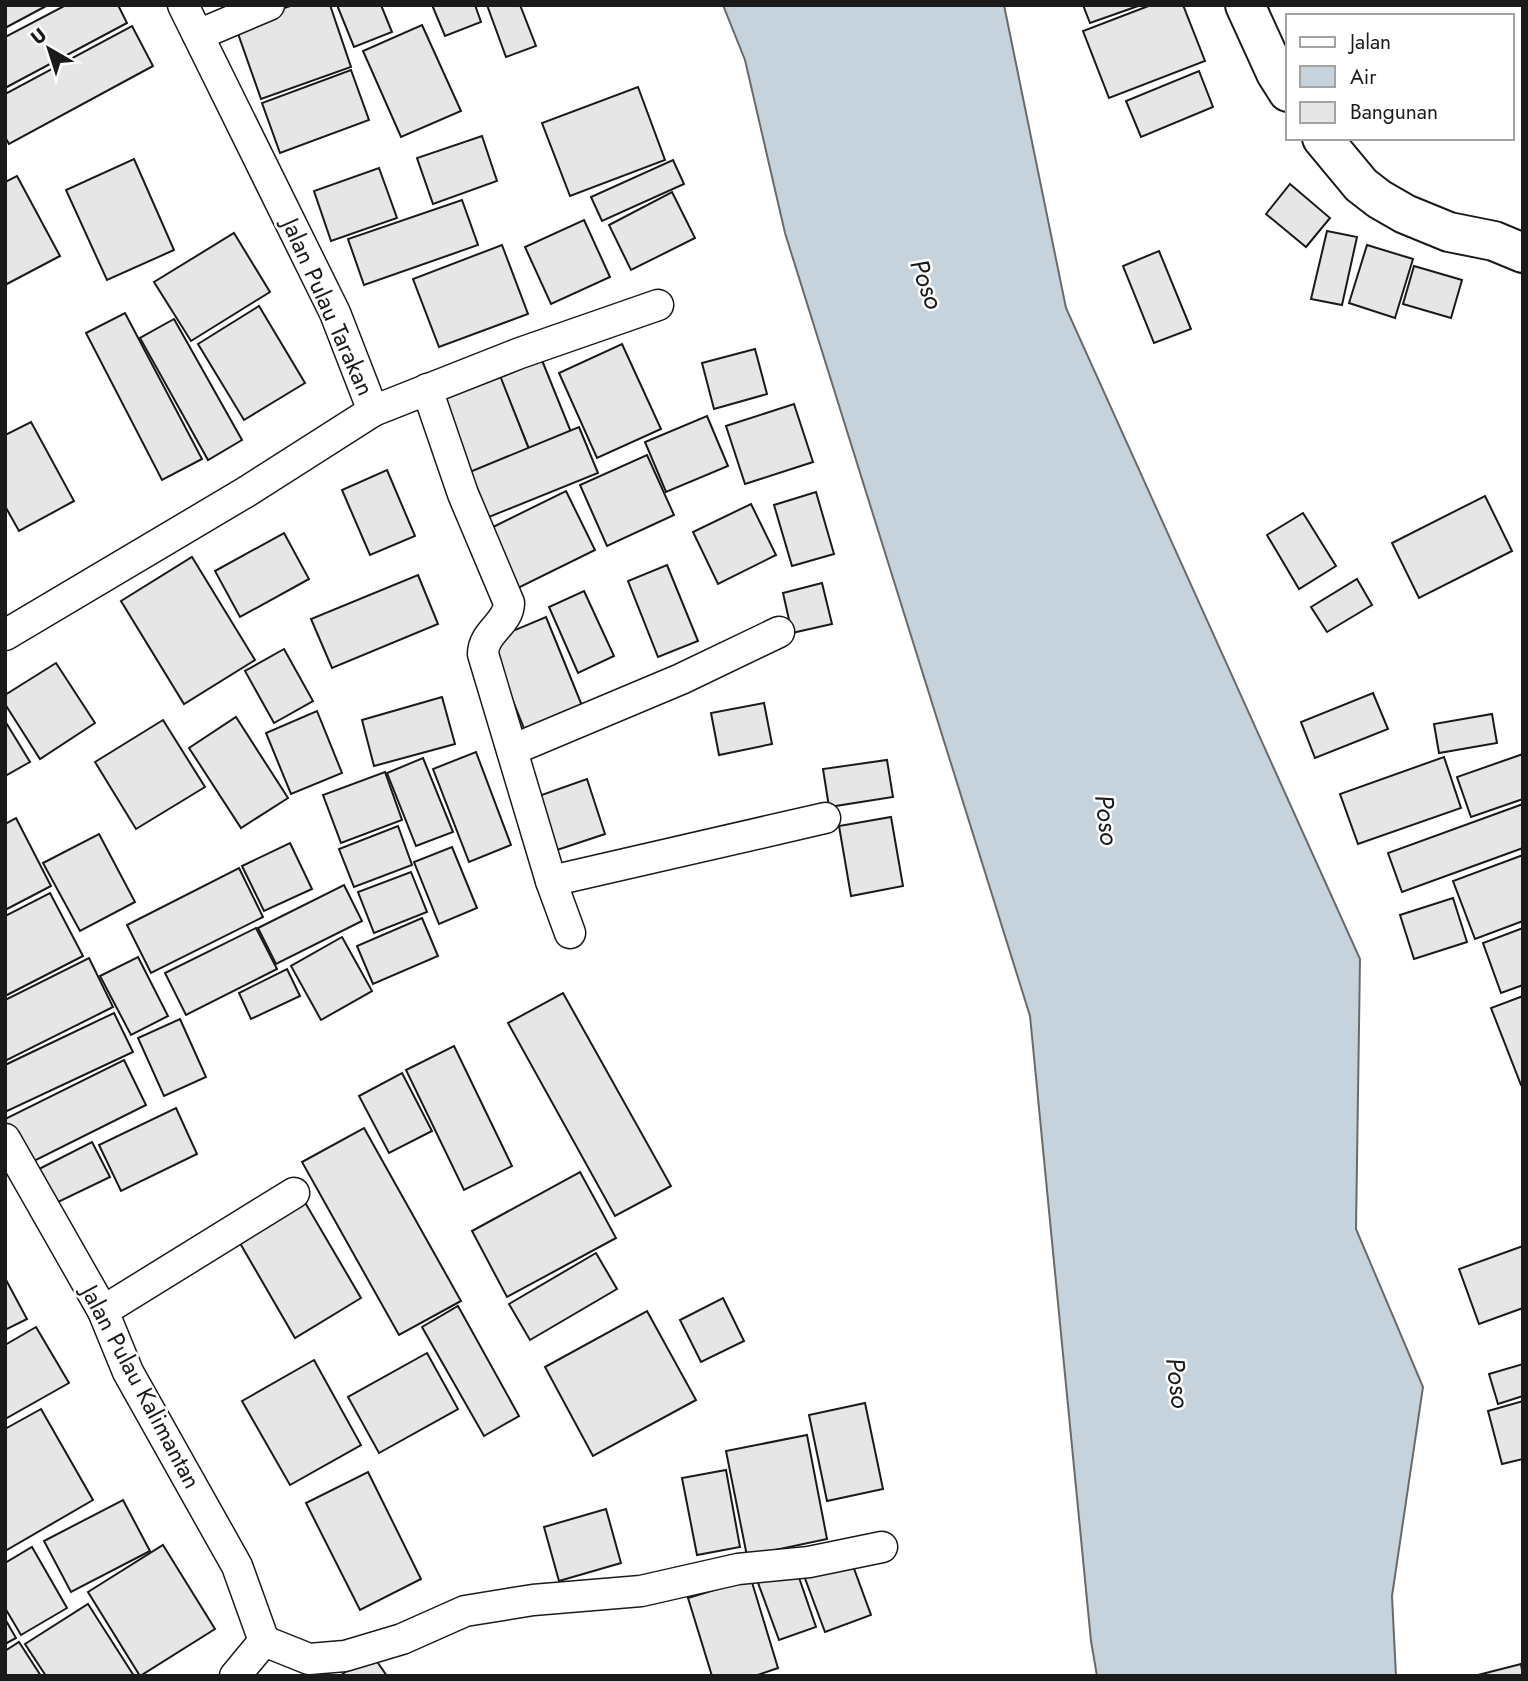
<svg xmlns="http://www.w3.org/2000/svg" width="1528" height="1681" font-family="Jost,sans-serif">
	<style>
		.water { fill: #c6d2dc; stroke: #6a6a6a; stroke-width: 2 }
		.building { fill: #e6e6e6; stroke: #1a1a1a; stroke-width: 2 }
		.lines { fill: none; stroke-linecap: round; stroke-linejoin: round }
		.minor-casing { stroke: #1a1a1a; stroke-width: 33 }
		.trunk-casing { stroke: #1a1a1a; stroke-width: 42 }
		.minor { stroke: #fff; stroke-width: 30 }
		.trunk { stroke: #fff; stroke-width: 38 }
		.labels { text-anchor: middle; stroke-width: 5; stroke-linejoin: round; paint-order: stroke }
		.street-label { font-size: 24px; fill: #1a1a1a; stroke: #fff }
		.water-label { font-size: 26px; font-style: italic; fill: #1a1a1a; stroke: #fff }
	</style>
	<rect width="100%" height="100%" fill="#fff"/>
	<!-- water -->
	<polygon class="water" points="723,5 1004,5 1066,308 1360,959 1356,1229 1423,1387 1392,1596 1396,1676 1097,1676 1091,1641 1030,1016 785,233 745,60"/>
	<!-- building -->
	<g class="building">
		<polygon points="5,5 48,5 5,28"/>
		<polygon points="66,5 118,5 127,23 5,88 5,37"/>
		<polygon points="293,5 330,5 351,67 261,99 235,25"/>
		<polygon points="337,5 381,5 392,32 354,47"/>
		<polygon points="432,5 475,5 481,22 445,36"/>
		<polygon points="487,5 520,5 536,46 506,57"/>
		<polygon points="1083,5 1141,5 1090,23"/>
		<polygon points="1151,5 1183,5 1205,61 1109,98 1083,31"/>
		<polygon points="422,25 461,111 401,137 363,51"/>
		<polygon points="132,26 153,66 9,144 5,137 5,94"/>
		<polygon points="351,70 369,120 280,153 262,103"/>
		<polygon points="1199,71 1213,107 1141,137 1126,101"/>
		<polygon points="638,87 665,160 570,196 542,123"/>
		<polygon points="482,136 497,181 433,204 417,158"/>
		<polygon points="134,159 174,250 107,280 66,190"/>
		<polygon points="673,160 684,184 602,221 591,197"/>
		<polygon points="379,168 397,218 331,241 314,191"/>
		<polygon points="17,176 60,256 5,285 5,182"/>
		<polygon points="1290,184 1330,218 1306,247 1266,214"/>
		<polygon points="672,192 695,238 631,270 609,225"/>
		<polygon points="462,200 478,245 364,285 348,239"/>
		<polygon points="584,220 610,277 551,304 525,247"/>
		<polygon points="1327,231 1357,237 1342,305 1311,299"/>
		<polygon points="234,233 270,292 191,341 154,282"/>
		<polygon points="502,245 528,314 439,347 413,279"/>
		<polygon points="1367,245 1413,259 1395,318 1349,303"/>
		<polygon points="1159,251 1191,329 1154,343 1123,266"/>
		<polygon points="1414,266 1462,280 1451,318 1403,304"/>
		<polygon points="259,306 305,383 244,420 198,344"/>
		<polygon points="125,313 202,459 162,480 86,333"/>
		<polygon points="174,319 242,440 208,460 140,338"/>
		<polygon points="622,344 661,429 597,458 559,373"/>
		<polygon points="537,348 571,432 529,449 495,365"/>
		<polygon points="755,349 767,394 714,409 702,363"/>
		<polygon points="497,368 530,452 465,479 431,395"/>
		<polygon points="794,404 813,462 745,484 726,426"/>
		<polygon points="707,416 728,466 666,492 645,442"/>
		<polygon points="31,422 74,501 19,531 5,506 5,435"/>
		<polygon points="579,427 598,473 479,521 460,476"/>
		<polygon points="647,455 674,515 607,546 580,485"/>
		<polygon points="387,470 415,536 370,555 342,490"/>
		<polygon points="566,491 595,550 516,589 487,530"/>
		<polygon points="816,492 834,554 792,566 774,505"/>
		<polygon points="1485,496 1512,551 1419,598 1392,543"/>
		<polygon points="751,504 776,555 718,584 693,532"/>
		<polygon points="1303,513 1336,566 1299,589 1267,535"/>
		<polygon points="284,533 309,579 240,617 215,571"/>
		<polygon points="192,557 255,660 184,704 121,601"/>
		<polygon points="667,565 698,641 658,657 628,581"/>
		<polygon points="418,575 438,624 332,668 311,619"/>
		<polygon points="1357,579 1372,605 1327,632 1311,607"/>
		<polygon points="822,583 832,624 792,633 783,593"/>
		<polygon points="584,591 614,656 578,673 549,607"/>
		<polygon points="546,617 585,713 527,736 489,641"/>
		<polygon points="284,649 313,701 274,723 245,671"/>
		<polygon points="56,663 95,723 40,759 5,704 5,695"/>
		<polygon points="1373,693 1388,729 1315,758 1301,722"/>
		<polygon points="442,697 455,744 374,766 362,720"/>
		<polygon points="764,703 772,744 719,755 711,713"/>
		<polygon points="317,711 342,773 291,794 266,733"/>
		<polygon points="1492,714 1497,743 1439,753 1434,724"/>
		<polygon points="236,717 288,798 241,828 189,748"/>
		<polygon points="163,720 205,787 136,829 95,762"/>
		<polygon points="5,721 30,762 5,776"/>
		<polygon points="476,752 511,845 469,862 433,769"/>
		<polygon points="1523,754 1523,799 1471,817 1457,777"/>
		<polygon points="1444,757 1461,808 1358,844 1340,794"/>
		<polygon points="423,758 453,832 416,846 387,773"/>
		<polygon points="887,760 893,797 829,807 823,769"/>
		<polygon points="385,772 402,820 341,843 323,795"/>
		<polygon points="587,779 605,834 551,852 533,798"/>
		<polygon points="1523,804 1523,848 1402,892 1388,853"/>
		<polygon points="891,817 903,886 851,896 839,826"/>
		<polygon points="16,818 51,886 5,910 5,824"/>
		<polygon points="398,826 412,865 354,887 339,849"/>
		<polygon points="99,834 135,902 80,931 43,863"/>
		<polygon points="290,843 312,889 264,911 242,866"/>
		<polygon points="452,847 477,908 439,924 414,862"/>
		<polygon points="1523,855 1523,921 1475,939 1453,881"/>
		<polygon points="239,868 263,917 151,973 127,925"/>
		<polygon points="411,872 427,912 374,933 358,892"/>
		<polygon points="344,885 362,921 276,964 258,928"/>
		<polygon points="50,893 83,956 5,996 5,916"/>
		<polygon points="1453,898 1467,942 1414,959 1400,915"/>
		<polygon points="422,918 438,956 373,984 357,946"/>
		<polygon points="256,928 277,969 186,1015 165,973"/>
		<polygon points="1523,928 1523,985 1501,993 1483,943"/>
		<polygon points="342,937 372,991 321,1020 291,966"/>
		<polygon points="138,957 168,1016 131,1035 100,976"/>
		<polygon points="89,958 113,1007 5,1061 5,1000"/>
		<polygon points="287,969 300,996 251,1019 239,993"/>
		<polygon points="563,993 671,1186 615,1216 508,1023"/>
		<polygon points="1523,996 1523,1085 1521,1085 1491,1008"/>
		<polygon points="114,1013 133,1052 5,1112 5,1065"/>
		<polygon points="180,1019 206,1077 164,1096 138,1038"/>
		<polygon points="454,1046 512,1166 464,1190 406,1070"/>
		<polygon points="124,1060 146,1105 24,1166 5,1128 5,1119"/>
		<polygon points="402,1073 432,1131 389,1153 359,1096"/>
		<polygon points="176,1108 197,1154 121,1191 99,1145"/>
		<polygon points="364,1128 461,1301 399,1335 302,1162"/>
		<polygon points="92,1142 110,1177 54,1204 37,1170"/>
		<polygon points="580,1172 616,1238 507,1297 472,1231"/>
		<polygon points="303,1199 361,1298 295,1338 237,1238"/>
		<polygon points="1523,1246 1523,1308 1479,1324 1459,1269"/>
		<polygon points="596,1253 617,1289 530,1340 509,1304"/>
		<polygon points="5,1278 27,1319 5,1330"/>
		<polygon points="723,1298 744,1341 701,1362 680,1320"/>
		<polygon points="458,1306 519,1416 484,1436 422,1327"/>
		<polygon points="647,1311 696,1400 593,1456 545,1367"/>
		<polygon points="36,1327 69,1383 5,1419 5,1345"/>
		<polygon points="427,1353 458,1409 379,1453 348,1397"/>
		<polygon points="314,1360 361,1445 290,1485 242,1401"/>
		<polygon points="1523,1364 1523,1396 1498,1404 1489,1374"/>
		<polygon points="1523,1401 1523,1459 1502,1464 1488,1411"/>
		<polygon points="865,1403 883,1489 827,1501 809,1415"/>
		<polygon points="41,1409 93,1500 5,1551 5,1429"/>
		<polygon points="807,1435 827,1539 747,1556 726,1451"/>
		<polygon points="726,1470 740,1547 697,1555 682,1478"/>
		<polygon points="368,1472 421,1579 360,1610 306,1503"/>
		<polygon points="123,1500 150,1551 71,1592 44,1541"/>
		<polygon points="606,1509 621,1563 559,1581 544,1527"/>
		<polygon points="163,1545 215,1629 140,1676 88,1592"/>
		<polygon points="32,1547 67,1608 21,1635 5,1608 5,1563"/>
		<polygon points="849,1555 871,1615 825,1632 803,1573"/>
		<polygon points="795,1566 816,1627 779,1640 757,1580"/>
		<polygon points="751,1579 778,1668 755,1676 712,1676 688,1598"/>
		<polygon points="88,1604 134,1676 46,1676 25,1644"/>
		<polygon points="5,1619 16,1638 5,1644"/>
		<polygon points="19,1642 41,1676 5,1676 5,1651"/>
		<polygon points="371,1653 387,1676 340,1676"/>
		<polygon points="1521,1664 1523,1676 1474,1676"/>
	</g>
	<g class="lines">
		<defs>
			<g id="minor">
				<polyline points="198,35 269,5"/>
				<path d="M427,389L463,494L509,603C509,623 483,632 483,654L551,881L570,933"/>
				<polyline points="373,411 520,353 658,305"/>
				<polyline points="5,635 246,492 373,411 335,313 183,5"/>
				<polyline points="512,750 681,679 779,632"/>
				<polyline points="551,881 825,818"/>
				<polyline points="5,1139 103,1311 128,1372 237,1566 264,1641"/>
				<polyline points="103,1311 294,1193"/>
				<polyline points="264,1641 309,1659 345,1656 402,1639 465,1611 533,1600 641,1591 738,1569 809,1562 882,1547"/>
				<polyline points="235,1676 264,1641"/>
			</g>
			<g id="trunk">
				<polyline points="1245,5 1276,73 1288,92"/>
				<polyline points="1322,138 1361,185 1379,199 1405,214 1449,232 1494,241 1523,253"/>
			</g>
		</defs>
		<!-- minor casing -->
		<use href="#minor" class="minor-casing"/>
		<!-- trunk casing -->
		<use href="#trunk" class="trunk-casing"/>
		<!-- minor -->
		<use href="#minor" class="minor"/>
		<!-- trunk -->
		<use href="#trunk" class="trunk"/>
	</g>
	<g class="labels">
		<!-- street labels -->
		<g class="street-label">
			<text transform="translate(328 307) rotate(66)" y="8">Jalan Pulau Tarakan</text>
			<text transform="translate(141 1387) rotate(62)" y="8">Jalan Pulau Kalimantan</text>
		</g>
		<!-- water labels -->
		<g class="water-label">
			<text transform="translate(927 284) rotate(70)" y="9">Poso</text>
			<text transform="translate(1107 820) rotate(83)" y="9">Poso</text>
			<text transform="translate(1178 1383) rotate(83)" y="9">Poso</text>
		</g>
	</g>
	<!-- border -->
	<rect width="1528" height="1681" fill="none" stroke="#1a1a1a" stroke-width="14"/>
	<!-- legend -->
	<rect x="1286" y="14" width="228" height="126" fill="#ffffff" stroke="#a3a3a3" stroke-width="2"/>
	<rect x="1300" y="37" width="35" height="10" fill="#ffffff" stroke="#a3a3a3" stroke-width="2"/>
	<text x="1350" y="49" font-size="21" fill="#1a1a1a">Jalan</text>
	<rect x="1300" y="66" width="35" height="21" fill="#c6d2dc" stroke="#a3a3a3" stroke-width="2"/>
	<text x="1350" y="84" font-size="21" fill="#1a1a1a">Air</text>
	<rect x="1300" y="102" width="35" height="21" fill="#e6e6e6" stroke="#a3a3a3" stroke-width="2"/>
	<text x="1350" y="119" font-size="21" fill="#1a1a1a">Bangunan</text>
	<!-- north arrow -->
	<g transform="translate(49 49) rotate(321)" stroke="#ffffff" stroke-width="5" paint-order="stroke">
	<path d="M0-5L12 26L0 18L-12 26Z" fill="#1a1a1a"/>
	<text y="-10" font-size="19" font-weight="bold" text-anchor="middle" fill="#1a1a1a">U</text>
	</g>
</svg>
